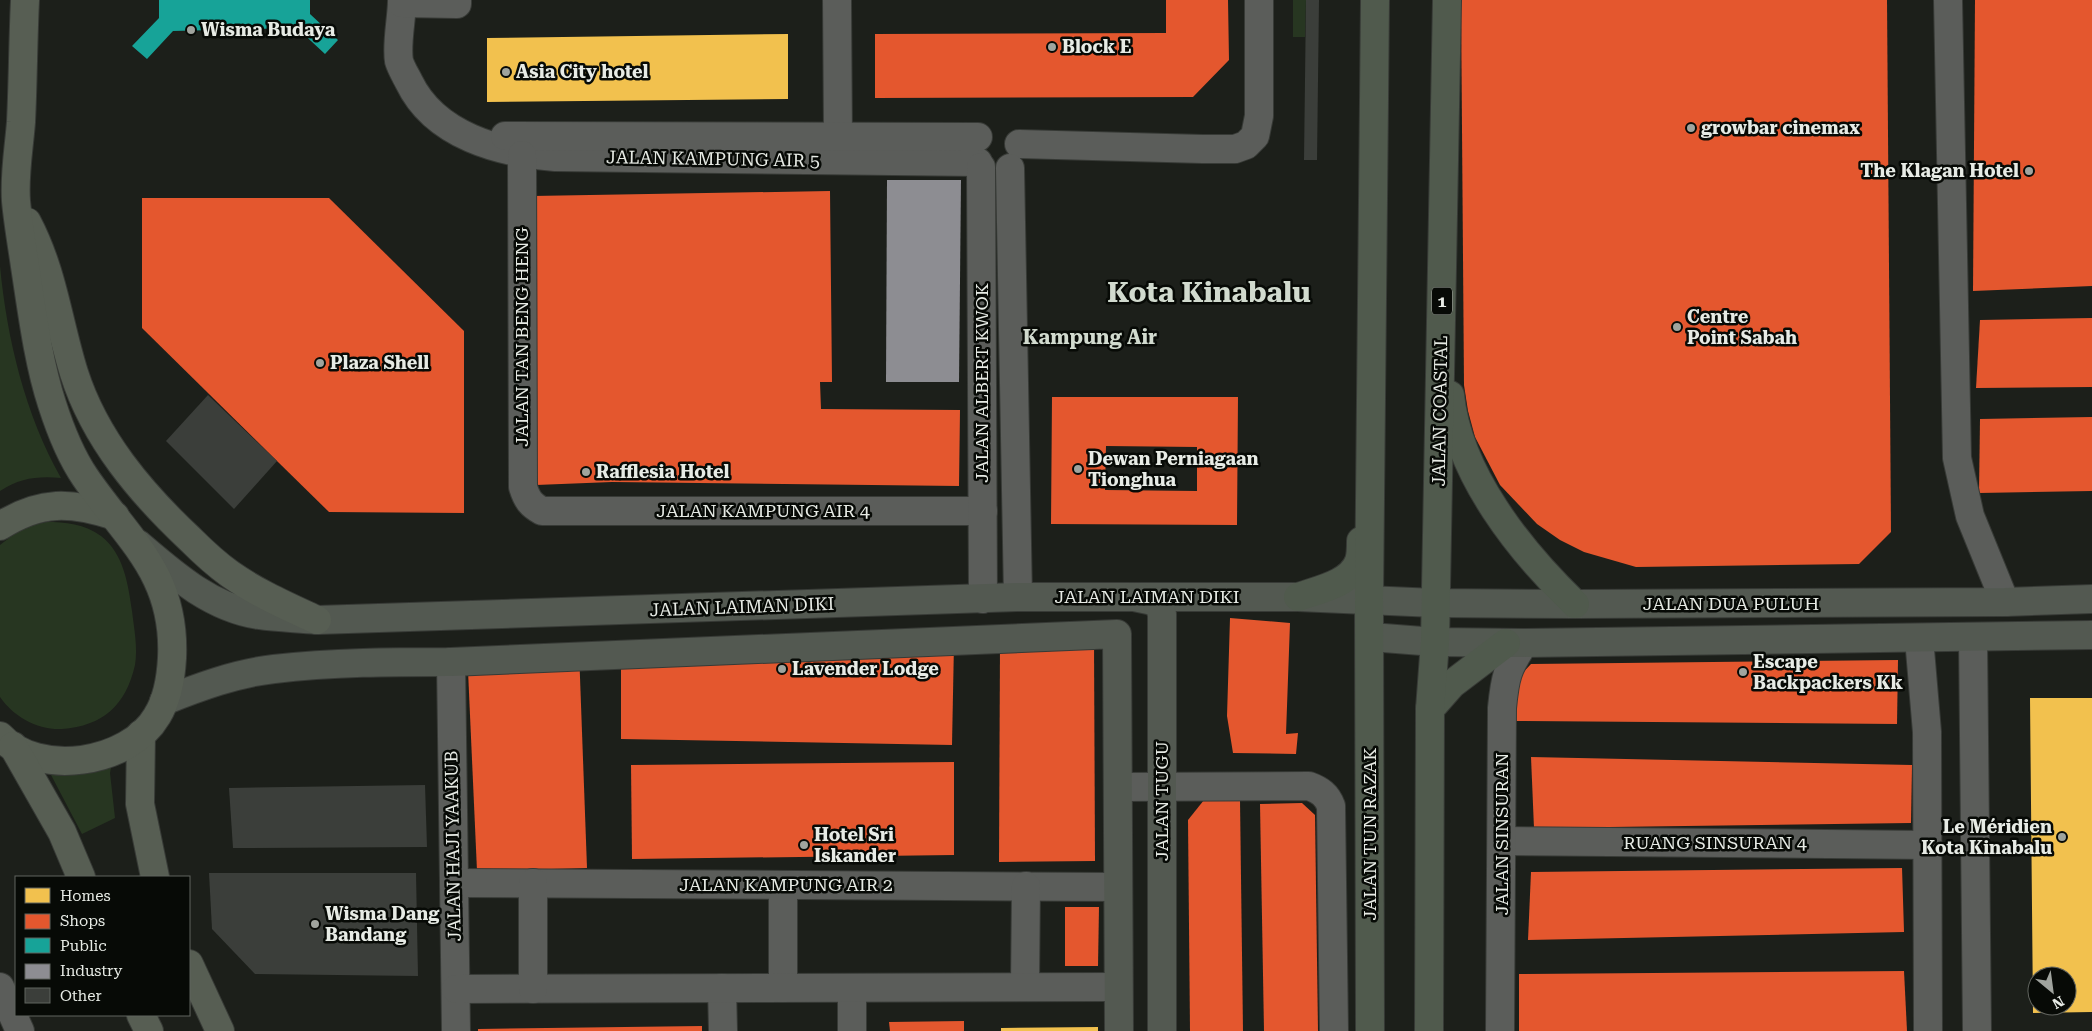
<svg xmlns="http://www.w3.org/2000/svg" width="2092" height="1031" font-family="'Roboto Serif',serif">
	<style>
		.green { fill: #273621 }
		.homes { fill: #f2c14e; fill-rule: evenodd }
		.shops { fill: #e4572e; fill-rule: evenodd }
		.public { fill: #17a398 }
		.industry { fill: #8d8d92 }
		.building { fill: #3b3e3a }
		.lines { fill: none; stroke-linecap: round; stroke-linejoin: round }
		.street-casing { stroke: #373a36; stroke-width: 30 }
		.secondary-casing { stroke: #373a36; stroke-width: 30 }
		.primary-casing { stroke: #373a36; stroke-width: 30 }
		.highway-casing { stroke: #373a36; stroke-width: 30 }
		.street { stroke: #5b5d5a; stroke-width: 28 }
		.secondary { stroke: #535951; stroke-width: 28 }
		.primary { stroke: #575e53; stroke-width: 28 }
		.highway { stroke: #505a4d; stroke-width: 28 }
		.poi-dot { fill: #a0a49e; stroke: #070a06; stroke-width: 2 }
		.labels { text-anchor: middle; stroke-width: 5; stroke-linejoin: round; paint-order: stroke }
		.shield { fill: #070a06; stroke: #a4a8a2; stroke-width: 1 }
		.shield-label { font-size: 16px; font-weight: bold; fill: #e7ebe5 }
		.poi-label { font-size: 18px; font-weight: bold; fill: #e7ebe5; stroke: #070a06; text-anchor: start }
		.street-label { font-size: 18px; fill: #e7ebe5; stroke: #070a06 }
		.quarter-label { font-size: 20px; font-weight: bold; fill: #d1dace; stroke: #070a06 }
		.town-label { font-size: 28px; font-weight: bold; fill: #d1dace; stroke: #070a06 }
	</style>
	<rect width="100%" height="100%" fill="#1c1f1a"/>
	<!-- green -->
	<g class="green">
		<polygon points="1293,0 1306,0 1305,37 1293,37"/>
		<path d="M0,266C7,339 25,414 61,478C38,476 20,478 0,491Z"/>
		<path d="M46,522C65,522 85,524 101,536C124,554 128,584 132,611C134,628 138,648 135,665C126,705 103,726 62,729C37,730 14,717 0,697V545L22,528Z"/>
		<polygon points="113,757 110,773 115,818 82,834 50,773 67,773"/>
	</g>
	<!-- homes -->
	<g class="homes">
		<polygon points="788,34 788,99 487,102 487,38"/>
		<path d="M2030,698H2092V1012L2033,1013ZM2037,976H2067V1006H2037Z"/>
		<polygon points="1098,1027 1098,1031 1001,1031 1001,1028"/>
	</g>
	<!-- shops -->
	<g class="shops">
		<polygon points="1166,0 1228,0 1229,60 1193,97 875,98 875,34 1166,33"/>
		<polygon points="1461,0 1887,0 1891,532 1859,564 1636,567 1584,552 1560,540 1537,524 1500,485 1475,437 1468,411 1464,385"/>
		<polygon points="1975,0 2092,0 2092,286 1973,291"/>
		<polygon points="830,191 832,382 820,382 821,409 960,410 959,486 612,482 536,485 532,196"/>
		<polygon points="142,198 329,198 464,331 464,513 329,512 277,461 142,328"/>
		<polygon points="2092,318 2092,387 1976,388 1980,320"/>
		<path d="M1052,397H1238L1237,525L1051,524ZM1106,446L1197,447V491L1105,490Z"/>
		<polygon points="2092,417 2092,491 1979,493 1980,419"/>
		<polygon points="1230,618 1290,623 1286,734 1298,733 1296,754 1233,753 1227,716"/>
		<polygon points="621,641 954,643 952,745 621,739"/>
		<polygon points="1094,643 1095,861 999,862 1000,645"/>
		<polygon points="467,648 579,650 587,868 477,871"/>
		<polygon points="1898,660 1897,724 1514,721 1518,678 1531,664"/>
		<polygon points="1531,757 1912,765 1911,823 1534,828"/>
		<polygon points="954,762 954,855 632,859 631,765"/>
		<polygon points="1204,800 1240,800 1243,1031 1190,1031 1188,820"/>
		<polygon points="1302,803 1315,815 1318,1031 1264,1031 1260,804"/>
		<polygon points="1902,868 1904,932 1528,940 1531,872"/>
		<polygon points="1065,907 1099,907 1098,966 1065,966"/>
		<polygon points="1904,971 1907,1031 1519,1031 1519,974"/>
		<polygon points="964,1021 964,1031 890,1031 889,1022"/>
		<polygon points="702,1026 702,1031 478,1031 478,1029"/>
	</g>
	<!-- public -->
	<polygon class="public" points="159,0 310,0 310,14 338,40 325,54 297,28 173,31 147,59 132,46 159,18"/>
	<!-- industry -->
	<polygon class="industry" points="887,180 961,180 959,382 886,382"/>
	<!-- building -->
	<g class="building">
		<polygon points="1306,0 1319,0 1317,160 1304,160"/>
		<polygon points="208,395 277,461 234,509 166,441"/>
		<polygon points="425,785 427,847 233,848 229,788"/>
		<polygon points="209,873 416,873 418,976 255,974 212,929"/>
	</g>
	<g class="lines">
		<defs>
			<g id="street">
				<path d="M402,0C402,18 396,44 399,61C401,68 406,76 409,82C435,136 500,153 555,157L978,162"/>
				<polyline points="837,0 838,137"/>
				<polyline points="1948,0 1957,458 1970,516 2005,602"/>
				<polyline points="402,3 457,4 457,0"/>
				<polyline points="505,136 978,137"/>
				<polyline points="1019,144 1203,149 1235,149 1246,145 1255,136 1259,116 1259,0"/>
				<path d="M522,155L523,487C527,500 531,505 542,511H983"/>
				<polyline points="981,167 983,599"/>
				<polyline points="1010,168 1018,597"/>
				<polyline points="1973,637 1977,1031"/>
				<polyline points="1919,638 1927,732 1928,1031"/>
				<polyline points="451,662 456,1031"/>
				<path d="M1118,787L1309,786C1320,790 1327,795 1331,806L1334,1031"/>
				<polyline points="1502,841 1928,845"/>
				<polyline points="454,883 1118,887"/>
				<polyline points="783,885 783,988"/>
				<polyline points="0,987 20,1031"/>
				<polyline points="1025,987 1026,886"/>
				<polyline points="722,988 723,1031"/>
				<polyline points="852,988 852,1031"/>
				<polyline points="456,989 1118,987"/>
				<polyline points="533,989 533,883"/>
				<path d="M1500,1031L1502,708C1505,677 1507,669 1524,643"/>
			</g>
			<g id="secondary">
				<path d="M138,544C173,574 211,608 259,615C278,618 298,618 317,620L1018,597H1298L1435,603L1575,604L2005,602L2092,599"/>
				<polyline points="1134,597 1158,602 1162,614 1162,1031"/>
				<polyline points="1371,637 1435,642 1524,643 2092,635"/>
				<path d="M164,701C199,687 237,673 274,669C333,662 392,662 451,662L1117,634L1119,1031"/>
			</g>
			<g id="primary">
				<path d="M27,222C53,271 58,322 74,373C95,439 141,493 190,539C202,551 216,564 230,574C257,593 287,606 317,620"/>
				<path d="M0,526C41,500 71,502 115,516"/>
				<polyline points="141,734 140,804 155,877"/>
				<path d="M0,736C38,778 129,764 157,716C167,700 171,677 172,658C176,573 127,539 85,477C70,455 60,429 52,404C38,361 32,311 25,266C22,245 18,223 16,201C14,175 19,148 21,122C23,81 23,41 25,0"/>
				<polyline points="13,746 62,832 81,877"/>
				<polyline points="189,964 220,1031"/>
				<polyline points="141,1015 149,1031"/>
			</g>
			<g id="highway">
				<path d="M1450,395C1458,474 1520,551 1575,604"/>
				<path d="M1298,597C1318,590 1351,584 1359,561C1361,555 1361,547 1361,541"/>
				<polyline points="1430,709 1452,684 1506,643"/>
				<polyline points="1370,1031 1369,599 1375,0"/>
				<polyline points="1429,1031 1430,709 1435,642 1447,0"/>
			</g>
		</defs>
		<!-- street casing -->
		<use href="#street" class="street-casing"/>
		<!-- secondary casing -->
		<use href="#secondary" class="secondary-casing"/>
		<!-- primary casing -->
		<use href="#primary" class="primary-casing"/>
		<!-- highway casing -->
		<use href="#highway" class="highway-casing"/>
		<!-- street -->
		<use href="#street" class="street"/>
		<!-- secondary -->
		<use href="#secondary" class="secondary"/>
		<!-- primary -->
		<use href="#primary" class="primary"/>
		<!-- highway -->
		<use href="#highway" class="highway"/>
	</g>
	<!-- markers -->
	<g class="poi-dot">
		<circle cx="191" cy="30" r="5"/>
		<circle cx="1052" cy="47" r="5"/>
		<circle cx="506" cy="72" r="5"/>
		<circle cx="1691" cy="128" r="5"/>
		<circle cx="2029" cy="171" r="5"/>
		<circle cx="1677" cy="327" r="5"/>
		<circle cx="320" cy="363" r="5"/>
		<circle cx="1078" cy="469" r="5"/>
		<circle cx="586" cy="472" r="5"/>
		<circle cx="782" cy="669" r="5"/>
		<circle cx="1743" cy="672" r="5"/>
		<circle cx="2062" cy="837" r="5"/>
		<circle cx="804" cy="845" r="5"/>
		<circle cx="315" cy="924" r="5"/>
	</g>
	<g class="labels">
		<!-- shield labels -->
		<rect class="shield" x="1432" y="287.5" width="20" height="27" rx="4"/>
		<g class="shield-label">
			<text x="1442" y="307">1</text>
		</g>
		<!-- poi labels -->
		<g class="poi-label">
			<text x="201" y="36">Wisma Budaya</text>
			<text x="1062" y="53">Block E</text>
			<text x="516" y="78">Asia City hotel</text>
			<text x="1701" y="134">growbar cinemax</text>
			<text x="2019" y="177" text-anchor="end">The Klagan Hotel</text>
			<text x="1687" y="323">Centre<tspan x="1687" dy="21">Point Sabah</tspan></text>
			<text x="330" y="369">Plaza Shell</text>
			<text x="1088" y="465">Dewan Perniagaan<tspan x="1088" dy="21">Tionghua</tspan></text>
			<text x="596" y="478">Rafflesia Hotel</text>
			<text x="1753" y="668">Escape<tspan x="1753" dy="21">Backpackers Kk</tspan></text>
			<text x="792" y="675">Lavender Lodge</text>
			<text x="2052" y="833" text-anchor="end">Le Méridien<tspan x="2052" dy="21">Kota Kinabalu</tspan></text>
			<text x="814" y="841">Hotel Sri<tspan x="814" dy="21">Iskander</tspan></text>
			<text x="325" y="920">Wisma Dang<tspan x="325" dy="21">Bandang</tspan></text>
		</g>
		<!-- street labels -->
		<g class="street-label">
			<text transform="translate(713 159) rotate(1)" y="6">JALAN KAMPUNG AIR 5</text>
			<text transform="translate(522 337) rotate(-90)" y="6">JALAN TAN BENG HENG</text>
			<text transform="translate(982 383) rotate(-90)" y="6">JALAN ALBERT KWOK</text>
			<text transform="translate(1440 411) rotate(-89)" y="6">JALAN COASTAL</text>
			<text x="763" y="517">JALAN KAMPUNG AIR 4</text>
			<text x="1147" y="603">JALAN LAIMAN DIKI</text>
			<text x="1731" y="610">JALAN DUA PULUH</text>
			<text transform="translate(742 607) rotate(-2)" y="6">JALAN LAIMAN DIKI</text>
			<text transform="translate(1162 801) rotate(-90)" y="6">JALAN TUGU</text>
			<text transform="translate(1370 834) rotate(-90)" y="6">JALAN TUN RAZAK</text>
			<text transform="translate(1502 834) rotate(-90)" y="6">JALAN SINSURAN</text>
			<text x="1715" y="849">RUANG SINSURAN 4</text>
			<text transform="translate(453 846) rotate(-91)" y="6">JALAN HAJI YAAKUB</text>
			<text x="786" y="891">JALAN KAMPUNG AIR 2</text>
		</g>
		<!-- quarter labels -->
		<g class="quarter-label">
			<text x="1090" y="344">Kampung Air</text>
		</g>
		<!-- town labels -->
		<g class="town-label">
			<text x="1209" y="302">Kota Kinabalu</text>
		</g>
	</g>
	<!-- legend -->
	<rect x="15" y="876" width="175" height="140" fill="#070a06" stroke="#61645f"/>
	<rect x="25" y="888" width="25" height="15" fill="#f2c14e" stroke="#61645f"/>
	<text x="60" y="901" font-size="15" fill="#e7ebe5">Homes</text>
	<rect x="25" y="914" width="25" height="15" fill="#e4572e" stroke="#61645f"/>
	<text x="60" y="926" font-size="15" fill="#e7ebe5">Shops</text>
	<rect x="25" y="938" width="25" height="15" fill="#17a398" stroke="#61645f"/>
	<text x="60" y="951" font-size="15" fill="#e7ebe5">Public</text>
	<rect x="25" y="964" width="25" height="15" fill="#8d8d92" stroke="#61645f"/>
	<text x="60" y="976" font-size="15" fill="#e7ebe5">Industry</text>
	<rect x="25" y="988" width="25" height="15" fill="#3b3e3a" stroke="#61645f"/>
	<text x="60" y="1001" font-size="15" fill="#e7ebe5">Other</text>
	<!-- north arrow -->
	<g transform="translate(2052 991) rotate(151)"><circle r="24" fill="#070a06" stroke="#61645f"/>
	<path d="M0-4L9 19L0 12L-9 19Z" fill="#a0a49e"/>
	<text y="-8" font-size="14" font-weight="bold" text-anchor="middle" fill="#e7ebe5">N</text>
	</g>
</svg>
